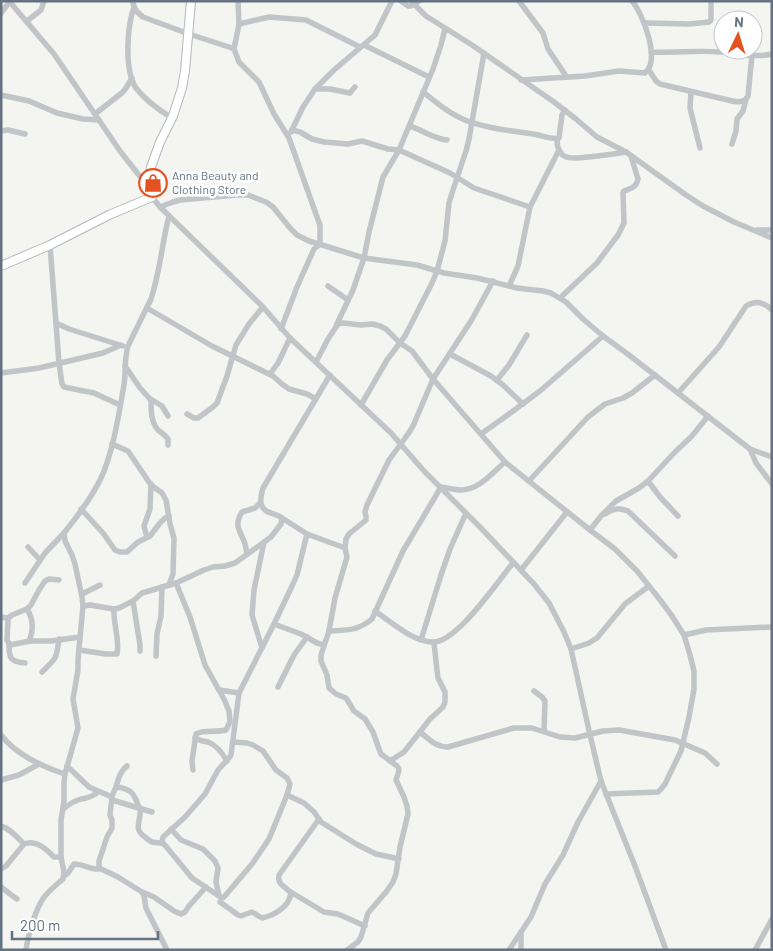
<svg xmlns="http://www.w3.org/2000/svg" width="773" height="951" font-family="Barlow,sans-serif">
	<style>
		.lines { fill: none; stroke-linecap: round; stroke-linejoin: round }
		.major-casing { stroke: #b4b8bc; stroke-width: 10 }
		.minor { stroke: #c1c5c8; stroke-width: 5.5 }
		.major { stroke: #fff; stroke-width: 8 }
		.labels { text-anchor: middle; stroke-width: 5; stroke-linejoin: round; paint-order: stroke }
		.poi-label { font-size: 12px; fill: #637382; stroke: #fff; text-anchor: start }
	</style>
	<rect width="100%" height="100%" fill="#f4f4f0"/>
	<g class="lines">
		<defs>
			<polyline id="major" points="1,266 50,245 109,215 152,197 149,185 151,167 160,142 173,116 182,88 185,71 191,1"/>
		</defs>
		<!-- major casing -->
		<use href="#major" class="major-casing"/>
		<!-- minor -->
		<g class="minor">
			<polyline points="9,1 54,54 120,151 138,174 149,185"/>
			<path d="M133,1C133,9 138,13 143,17L189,34L229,47L234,49L239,62L259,82L274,114L289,138L317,217L320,225V244L314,249L297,287L281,329"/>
			<polyline points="401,1 408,6 411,6 419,1"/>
			<polyline points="411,1 426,16 472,45 554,102 576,119 597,137 626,152 686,195 703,206 734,222 772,238"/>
			<polyline points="519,1 543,33 548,49 566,76"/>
			<path d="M134,7C127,27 124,70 136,88C145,100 159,110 172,118"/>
			<polyline points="1,13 10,1"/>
			<polyline points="27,21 41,10 44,1"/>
			<polyline points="645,23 689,24 709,22 711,20 711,1"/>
			<polyline points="239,24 269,17 306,20 360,47"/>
			<polyline points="364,45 429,77"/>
			<polyline points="234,49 239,24 238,1"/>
			<path d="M651,52C674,53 698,50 721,52C738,53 755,58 772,54"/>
			<path d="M649,70L656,81L660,84L728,100C735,102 744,104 748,96L752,55"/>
			<path d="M521,80L585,76L619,71L645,73C661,60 643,14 632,1"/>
			<polyline points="315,89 330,89 350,93 355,87"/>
			<path d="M423,92C436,102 449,114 465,120C484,128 512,131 533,134C541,135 552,140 559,138L562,115L565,110"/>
			<polyline points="691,92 690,108 700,148"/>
			<polyline points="1,95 29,101 57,113 83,119 99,120"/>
			<polyline points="95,114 123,92 126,88 132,78"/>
			<path d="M409,126C423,130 432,138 447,140"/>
			<polyline points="292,130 300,132 312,139 324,142 348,144 362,141 388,149 399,150 450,173 474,188 530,207"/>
			<polyline points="1,131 8,130 25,134"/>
			<polyline points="291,132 303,107 315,89 334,70 375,35 392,1"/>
			<path d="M557,139C557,166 580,157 597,156C607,155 616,154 626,152"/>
			<polyline points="732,144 736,131 737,119 743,111 746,99"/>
			<polyline points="152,197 160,207 263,307 290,338 391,433 424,471 478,525 534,584 549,603 564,632 571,649 590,735 601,781 635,866 666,950"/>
			<polyline points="160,207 173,202 180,200 237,195 248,195 266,202 273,207 290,228 297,235 309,241 364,258 417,265 444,273 477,278 517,288 543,291 551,293 566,302 583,319 603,336 629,355 750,449 772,457"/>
			<polyline points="757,230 772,230"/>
			<polyline points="50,245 59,363 62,384 64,387 94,393 120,405"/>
			<polyline points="328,286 348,300"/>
			<polyline points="509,286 518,266 530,207 559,150"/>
			<path d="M560,298L597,263L618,235L624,223L623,193L624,191C631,188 636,188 638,179L631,156"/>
			<polyline points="147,308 212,346 273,376 282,384 289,389 307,394 316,399"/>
			<polyline points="56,323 69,329 123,346"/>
			<polyline points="336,326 353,290 364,258 369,232 383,177 399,150 433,69 441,45 445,29"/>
			<polyline points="450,354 491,376 503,385 523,404"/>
			<polyline points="316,362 328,339 338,324 343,323 361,325 372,324 380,326 386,329 400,343 412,351 433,379 505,462 590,530 615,549 637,571 661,601 672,616 684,635 690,655 694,671 694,689 689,717 681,751 665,784 661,789 658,792 606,794"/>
			<path d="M125,366L140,388L151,400C151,411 151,422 158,430C162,433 165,435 168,439V445"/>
			<polyline points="1,373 39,368 103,353 121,345"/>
			<polyline points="270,374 278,363 290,338"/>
			<polyline points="497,380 509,365 527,335"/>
			<path d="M678,393L719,347L746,306C756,300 764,302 772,310"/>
			<polyline points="149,398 162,406 168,416"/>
			<polyline points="361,405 387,360 405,336 432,283 437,271 445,241 449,203 452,193 466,151 469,139 484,53"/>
			<polyline points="187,414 194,418 198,418 213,407 217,403 227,376 236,345 249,324 263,307"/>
			<polyline points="481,434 509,414 540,391 603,336"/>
			<polyline points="112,444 128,451 151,485 162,493 166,500 170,524 174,538 173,574 169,585"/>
			<polyline points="750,449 756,463 772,484"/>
			<polyline points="529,481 588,417 605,404 623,398 632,393 655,375"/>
			<polyline points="648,481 660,497 678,516"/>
			<polyline points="81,509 103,533 115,550 120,552 127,552 138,542 150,536 160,523 165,518 169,516"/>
			<path d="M605,514C613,509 619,507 628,511L675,556"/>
			<polyline points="282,518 307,534 345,548"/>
			<polyline points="590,530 601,516 616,501 639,488 648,481 675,452 692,436 708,416"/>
			<polyline points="147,537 144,526 150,509 151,484"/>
			<polyline points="28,547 40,560"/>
			<path d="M247,554C246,550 246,545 244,541C239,529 234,525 242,512L255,508L260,503"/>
			<polyline points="521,570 567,512"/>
			<polyline points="25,583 45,553 64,533"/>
			<path d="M176,583L190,617L205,665L225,701L229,711L230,722L226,730C216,733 205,729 196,734L192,761L193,770"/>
			<polyline points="82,594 100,585"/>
			<polyline points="133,601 140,645 140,651"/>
			<path d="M83,606L90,605L114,609L119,608L133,601L142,593L149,591L176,583L204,570L213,567L225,566L235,563L271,537L281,524L282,518C278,515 276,515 271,513C258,509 260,499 263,488L330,375"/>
			<path d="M27,609C33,619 34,630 29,641"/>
			<path d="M375,611C391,622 412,641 432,642C456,644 498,581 513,563"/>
			<polyline points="1,617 7,618 8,621 7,640 10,645 30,641 51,641 80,637"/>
			<polyline points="7,619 12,615 27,609 31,605 39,590 45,581 49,579 59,580"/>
			<polyline points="274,624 301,634 317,643 324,645"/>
			<path d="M329,631C346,630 358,631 372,619L403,551L441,487C448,488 454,490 461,490C479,490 492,473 505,462"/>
			<polyline points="684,635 706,630 772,627"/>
			<polyline points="421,640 441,575 450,549 466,513"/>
			<path d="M9,644C9,658 10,662 25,663"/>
			<polyline points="262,648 252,615 254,590 264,542"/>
			<polyline points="571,649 589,643 597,638 625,604 649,586"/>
			<path d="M79,650L106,654H117C120,639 113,624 114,609"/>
			<polyline points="156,656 157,634 161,616 162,587"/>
			<path d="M42,672C57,657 56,660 59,639"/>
			<polyline points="278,687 294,655 307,637"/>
			<polyline points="219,690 239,693"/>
			<polyline points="534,691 542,697 545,701 544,731"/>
			<path d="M420,732C429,739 436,747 448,747L514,728H532L560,737L575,738L603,731L619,730L675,740L705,753L717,764"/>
			<path d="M1,735C15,754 43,767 65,774"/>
			<path d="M195,738C200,741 203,741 208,742C216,745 223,754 227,761"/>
			<polyline points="390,761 404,752 408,747 430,719 443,707 445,702 445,692 438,678 437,670 434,643"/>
			<polyline points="67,766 89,787 112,797 110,815 112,820 112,828 107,837 99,861 99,868 118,877 142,892 144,896 146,908 167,950"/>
			<polyline points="1,780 19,775 39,764"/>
			<path d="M117,787C132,789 134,794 139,807"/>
			<polyline points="287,795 304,803 314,812 321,822 356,844 376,854 399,859"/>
			<path d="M111,797C119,786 116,775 127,766"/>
			<polyline points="112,800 152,812"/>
			<path d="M140,808C142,821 132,828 145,837C147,839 150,841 152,842C156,843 160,842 164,844L192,878L222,898L224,897L252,864L269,839L287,795L290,784L287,778L276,770L263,751L253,745L247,743L233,742"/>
			<path d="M63,809C67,806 72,802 78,800C87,797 90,799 98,792"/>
			<path d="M1,826C11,829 17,837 24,844"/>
			<polyline points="171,829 181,840 203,849 215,861 218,868 216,882 219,895"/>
			<polyline points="162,842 163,837 185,817 205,794 218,770 229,758 231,755 239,693 274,624 293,584 297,575 307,534"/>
			<path d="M1,869L6,866L24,844C36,839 46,849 54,857H61"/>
			<path d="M64,876L68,873L74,864C83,864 91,870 100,869"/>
			<polyline points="1,887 10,894 17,899"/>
			<polyline points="289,891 324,912 338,914 365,926"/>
			<polyline points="142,892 154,897 174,911 181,914 185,912 189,906 206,887"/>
			<path d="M220,902L238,915L241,916L252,912L262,918C275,915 289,907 291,893C285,886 277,885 279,875L319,819"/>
			<polyline points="521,932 521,950"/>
			<path d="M26,950C28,935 36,907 45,896C50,890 57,884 63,879L64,872L61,857V820L64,801V782L65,774L78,728L73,699L78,670V659L83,606L82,597L75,564L72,555L65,541L64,533C77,517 92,497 101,478C113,453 119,413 124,385C126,372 124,359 128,346L151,299C160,272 162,243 169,216"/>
			<polyline points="347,950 358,942 361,937 368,913 386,892 393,882 396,874 400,847 408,814 407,806 404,797 396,780 398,774 399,769 397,766 381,754 379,749 373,732 365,719 354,711 346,698 336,694 329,688 327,675 321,661 321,655 329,631 335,598 347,557 345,548 346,539 349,534 366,520 366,516 365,512 367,505 389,460 408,434 413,426 433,379 471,321 493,281"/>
			<polyline points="509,950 531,917 545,884 563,855 578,822 601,781"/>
			<polyline points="755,950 772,919"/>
		</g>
		<!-- major -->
		<use href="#major" class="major"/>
	</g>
	<!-- icons -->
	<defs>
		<symbol id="shop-ring" viewBox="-11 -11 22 22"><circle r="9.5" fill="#fff" stroke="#e45221" stroke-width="1.5"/><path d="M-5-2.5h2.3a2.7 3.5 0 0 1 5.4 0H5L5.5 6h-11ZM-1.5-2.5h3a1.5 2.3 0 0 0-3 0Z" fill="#e45221"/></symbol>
	</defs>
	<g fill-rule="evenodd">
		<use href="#shop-ring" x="137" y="167" width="32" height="32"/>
	</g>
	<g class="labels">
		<!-- poi labels -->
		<g class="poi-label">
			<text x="172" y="180">Anna Beauty and<tspan x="172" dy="14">Clothing Store</tspan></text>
		</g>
	</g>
	<!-- border -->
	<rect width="773" height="951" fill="none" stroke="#637382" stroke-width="5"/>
	<!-- north arrow -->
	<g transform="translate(738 35) rotate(4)"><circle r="24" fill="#ffffff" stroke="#c1c7cd"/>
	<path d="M0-4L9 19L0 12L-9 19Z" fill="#e45221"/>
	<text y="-8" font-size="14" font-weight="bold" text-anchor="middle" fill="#637382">N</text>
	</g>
	<!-- scale -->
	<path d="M12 931v8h146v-8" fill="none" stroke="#637382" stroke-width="2.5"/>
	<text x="20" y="931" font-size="15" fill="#637382" stroke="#ffffff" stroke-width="4" paint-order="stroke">200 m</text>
</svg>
